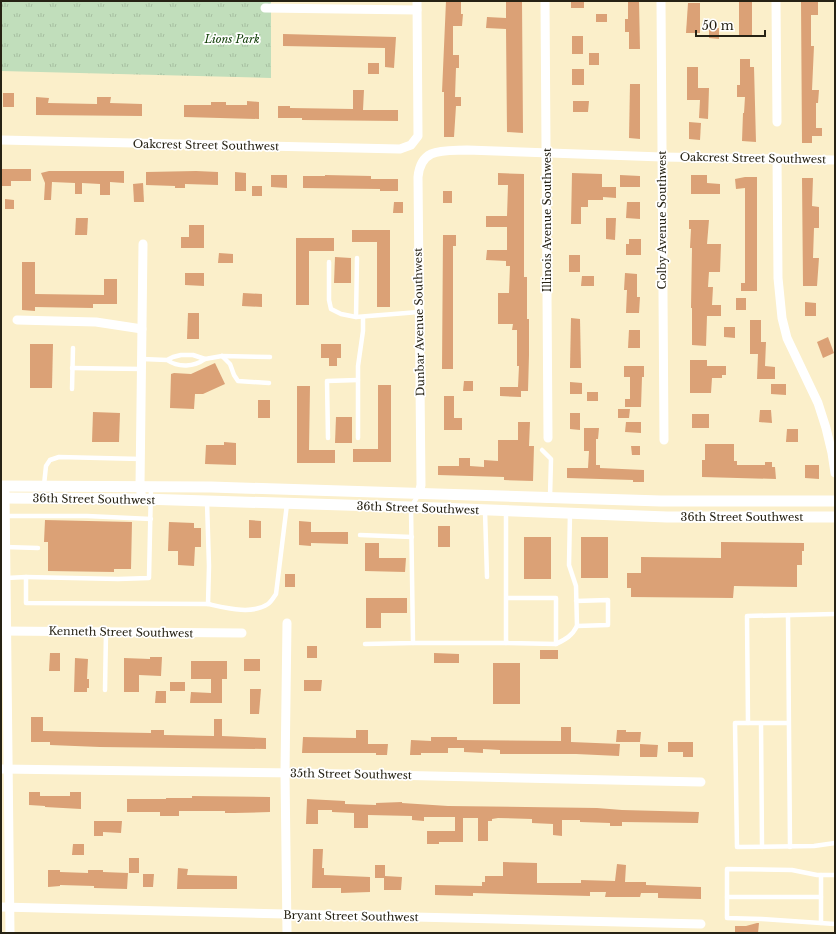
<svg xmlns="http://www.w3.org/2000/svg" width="836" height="934" font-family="'Libre Baskerville',serif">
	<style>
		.park { fill: url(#park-tufts) }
		.building { fill: #dba176 }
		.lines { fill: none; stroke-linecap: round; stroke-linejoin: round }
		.service { stroke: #fff; stroke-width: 4.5 }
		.minor { stroke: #fff; stroke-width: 9 }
		.tertiary { stroke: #fff; stroke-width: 11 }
		.labels { text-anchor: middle; stroke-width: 3.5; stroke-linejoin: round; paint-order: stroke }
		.park-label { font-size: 11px; font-style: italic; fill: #134009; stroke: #fff }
		.street-label { font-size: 11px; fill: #262214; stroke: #fff }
	</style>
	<defs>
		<pattern id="park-tufts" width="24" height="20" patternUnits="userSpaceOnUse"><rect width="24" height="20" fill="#c1debb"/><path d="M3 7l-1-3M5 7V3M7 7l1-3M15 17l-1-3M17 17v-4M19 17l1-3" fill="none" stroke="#a6bea0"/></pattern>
	</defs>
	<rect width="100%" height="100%" fill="#fbefca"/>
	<!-- park -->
	<polygon class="park" points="1,1 271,1 271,78 1,71"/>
	<!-- building -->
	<g class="building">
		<polygon points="446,1 461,1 461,14 463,14 462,26 453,26 453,55 459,55 459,68 456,68 455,97 461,97 461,106 456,106 454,137 444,137 444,92 442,92"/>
		<polygon points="506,1 522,1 523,133 507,132 506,29 486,28 487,17 506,18"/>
		<rect x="571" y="1" width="13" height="7"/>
		<polygon points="628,1 639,1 640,49 629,49 629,32 625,32 625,19 628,19"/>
		<polygon points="739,1 748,1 748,2 752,2 752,37 739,37"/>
		<polygon points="801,2 818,2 818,15 811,15 811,46 814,46 812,90 819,90 818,103 816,103 816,128 822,128 822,136 812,136 812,143 802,143"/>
		<polygon points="688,3 700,3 700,33 686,33"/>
		<rect x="596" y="14" width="11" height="8"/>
		<polygon points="709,28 719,28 719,39 709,38"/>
		<polygon points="283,34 396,37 394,68 385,67 385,48 283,46"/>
		<rect x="572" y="36" width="11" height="18"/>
		<rect x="589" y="53" width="10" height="12"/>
		<polygon points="740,59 750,59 750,67 754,67 756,142 742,141 743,113 744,113 745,97 737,97 737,85 740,85"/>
		<rect x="368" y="63" width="11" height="11"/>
		<polygon points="687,67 698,67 698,88 709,88 708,119 699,118 700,100 687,100"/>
		<rect x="572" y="69" width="12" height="16"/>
		<polygon points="630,84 640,84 640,139 629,138"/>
		<polygon points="353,90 364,90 363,110 398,110 398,121 302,120 302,118 278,118 278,106 290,106 290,108 353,109"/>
		<rect x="3" y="93" width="11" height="14"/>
		<polygon points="36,97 49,98 48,103 97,104 97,97 111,97 110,103 142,104 142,116 36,115"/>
		<polygon points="247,101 259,102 259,119 184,117 184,105 211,105 211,102 226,102 226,105 247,105"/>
		<polygon points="573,101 589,101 588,112 573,112"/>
		<polygon points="689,122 701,123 700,140 689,139"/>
		<polygon points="1,169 31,169 31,181 11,181 11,186 1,186"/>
		<polygon points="49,171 124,171 124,183 110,182 110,195 100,195 100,184 82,183 82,194 75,194 75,183 52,182 51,200 44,200 45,183 41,173"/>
		<polygon points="196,171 218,172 218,185 185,184 185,188 175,188 175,186 146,185 146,172"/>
		<polygon points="235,172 246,173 246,191 235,191"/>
		<polygon points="498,173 524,174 524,277 527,277 527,319 529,319 529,355 528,391 521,391 521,397 500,396 500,387 518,387 519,366 517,366 517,330 512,330 513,324 498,324 498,293 509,293 510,266 506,266 506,261 486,260 487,250 507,250 507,227 486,227 486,216 507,216 508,185 498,185"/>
		<polygon points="572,173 602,174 602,187 616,187 616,198 603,197 603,200 588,200 588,207 581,207 581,224 571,224"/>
		<polygon points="271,175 287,175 287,188 271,187"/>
		<polygon points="325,175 371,176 371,179 398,179 398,191 380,191 380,189 303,188 303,176 325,176"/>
		<polygon points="620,175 640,176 640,187 620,187"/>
		<polygon points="691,175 707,175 707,183 720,184 720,194 691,194"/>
		<polygon points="745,177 757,177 757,291 741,291 741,283 745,283 745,188 736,189 735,179"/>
		<polygon points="802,178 813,178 812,206 819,207 819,228 814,228 813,258 819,258 817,286 803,286"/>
		<polygon points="143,183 144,202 134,202 133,184"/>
		<rect x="252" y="186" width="10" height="10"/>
		<rect x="443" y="191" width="9" height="12"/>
		<polygon points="5,199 14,200 14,209 5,209"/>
		<polygon points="394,202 403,202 403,213 393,213"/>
		<polygon points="627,202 640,202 640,219 626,218"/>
		<polygon points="76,218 88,218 87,235 75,235"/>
		<polygon points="606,218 616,218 615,240 606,239"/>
		<polygon points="689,220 709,220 707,244 721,244 720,272 709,272 708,287 713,287 712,305 721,305 721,316 707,316 706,346 692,345 692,308 691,308 692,248 690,248 691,229 689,229"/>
		<polygon points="189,225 204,225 204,248 181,248 181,237 189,237"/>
		<polygon points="352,230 390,230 390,307 377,307 377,242 352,242"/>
		<polygon points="443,235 456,235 456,246 453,246 453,369 442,369"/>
		<polygon points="296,238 334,238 334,251 309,251 309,305 296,305"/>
		<polygon points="629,239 641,239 641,255 626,255 626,244 629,244"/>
		<polygon points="219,253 233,254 233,263 218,263"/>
		<rect x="569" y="255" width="11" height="17"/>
		<polygon points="335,257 351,258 351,283 334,283"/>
		<polygon points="22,262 35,262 35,294 104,295 104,279 117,279 117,304 93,304 93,308 35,307 35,311 22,310"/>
		<polygon points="185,273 204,273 204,286 185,285"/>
		<polygon points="625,273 637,274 637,297 640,297 639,313 626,313 627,290 624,290"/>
		<polygon points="582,276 594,276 594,286 581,286"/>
		<polygon points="243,293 262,294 262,307 242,306"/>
		<rect x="736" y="298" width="10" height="12"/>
		<polygon points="805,302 816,303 816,316 805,316"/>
		<polygon points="188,313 199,313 199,339 187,339"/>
		<polygon points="571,318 580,319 581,368 570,368"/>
		<polygon points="750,320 761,320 761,342 766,342 765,366 775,367 775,379 757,379 758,354 750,354"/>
		<polygon points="724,327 735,327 735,338 724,337"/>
		<polygon points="629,330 640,330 640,348 628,348"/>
		<polygon points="828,337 834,353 823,358 817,342"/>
		<polygon points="30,344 53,344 52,388 30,388"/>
		<polygon points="321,344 341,344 341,358 337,358 337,366 329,366 329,358 321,358"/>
		<polygon points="690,360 707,360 707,366 726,366 726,375 722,375 722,378 712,378 711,393 690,393"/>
		<polygon points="215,363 225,384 203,394 195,394 194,409 170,408 171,374 174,373 191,374"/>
		<polygon points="624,366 644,366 644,377 642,377 641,407 625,407 625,399 630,399 630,377 624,377"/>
		<polygon points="464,381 473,381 473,391 463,391"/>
		<polygon points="570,382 582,383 582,394 570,394"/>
		<polygon points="771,384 786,384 786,395 771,394"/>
		<polygon points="378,385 391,385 391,462 353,462 353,449 378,449"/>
		<polygon points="297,386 310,386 309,450 335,450 335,463 297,463"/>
		<rect x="587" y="392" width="11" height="9"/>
		<polygon points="444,396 454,396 454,418 462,418 462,430 444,430"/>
		<rect x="258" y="400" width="12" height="18"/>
		<polygon points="618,409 630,409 629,418 618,418"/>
		<polygon points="760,410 771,410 772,423 759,422"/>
		<polygon points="93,412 120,413 119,442 92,442"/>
		<polygon points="570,413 580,413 580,430 570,429"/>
		<rect x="692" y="414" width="17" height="14"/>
		<polygon points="336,417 352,417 352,443 335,443"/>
		<polygon points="518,422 530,422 529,446 534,446 533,481 504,480 504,477 438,475 438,466 459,466 459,458 470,458 470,466 484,467 484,460 498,461 498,440 518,440"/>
		<polygon points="626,422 641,422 641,433 625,432"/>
		<polygon points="584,428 599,428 598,439 596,439 596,465 600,465 600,468 644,470 644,482 633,482 633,480 567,478 567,468 588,468 589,451 584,451"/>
		<polygon points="787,429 798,429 798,442 786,442"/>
		<polygon points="224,442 236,443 236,465 205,464 206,445 224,445"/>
		<polygon points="705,444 734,444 734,461 737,461 737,465 765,465 765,462 772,462 772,467 775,467 776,479 702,477 702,460 705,460"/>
		<polygon points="631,446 640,446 640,455 632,455"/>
		<polygon points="805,465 819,465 819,479 805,478"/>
		<polygon points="45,520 132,522 131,569 114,569 114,572 48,571 48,542 44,542"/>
		<polygon points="249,520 261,521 261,538 249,538"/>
		<polygon points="299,521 311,522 311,532 348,532 348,544 311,543 311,546 299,545"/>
		<polygon points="169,522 194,523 194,528 201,528 201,547 195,547 194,566 178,565 178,551 168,551"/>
		<rect x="438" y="526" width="12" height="21"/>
		<rect x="524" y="537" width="27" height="42"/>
		<rect x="581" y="537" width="27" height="41"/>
		<polygon points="721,542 804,543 804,551 802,551 802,565 797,565 797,587 734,586 733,598 631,597 631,588 627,588 627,573 641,573 641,557 721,558"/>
		<polygon points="365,543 379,543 379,558 406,558 405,572 365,571"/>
		<rect x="285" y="574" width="10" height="13"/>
		<polygon points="366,598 407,598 407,613 381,613 381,628 366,628"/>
		<rect x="307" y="646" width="10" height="12"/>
		<rect x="540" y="650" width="18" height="9"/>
		<polygon points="50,653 60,653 60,671 49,671"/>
		<polygon points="434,653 459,654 459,663 434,663"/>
		<polygon points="150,657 162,657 161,676 139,675 139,692 124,692 124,658 150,659"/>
		<polygon points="75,658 88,659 87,679 89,679 89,688 87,688 87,692 74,692"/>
		<rect x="244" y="659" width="16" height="12"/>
		<polygon points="191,661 227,661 227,679 222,679 222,703 190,703 191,692 211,693 211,679 191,679"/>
		<rect x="493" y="663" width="27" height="41"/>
		<polygon points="304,680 322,680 321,691 304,691"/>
		<rect x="170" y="682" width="15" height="9"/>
		<polygon points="250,689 261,689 259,714 250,714"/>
		<polygon points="156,691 166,691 166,703 155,703"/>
		<polygon points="31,717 43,717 43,731 151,733 151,730 164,730 164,735 214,736 214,719 222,719 222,736 266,738 266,749 100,747 50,745 50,742 31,742"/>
		<polygon points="561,727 571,727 571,742 620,744 619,756 576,754 500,754 500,750 483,749 483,753 464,752 464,748 448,748 448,753 421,753 421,755 410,755 411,740 431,741 431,737 457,737 457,740 561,741"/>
		<polygon points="356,730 368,730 368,744 388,744 387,755 376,755 376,753 302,753 303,737 356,738"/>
		<polygon points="617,730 626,730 626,732 641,732 640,742 616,742"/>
		<polygon points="668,742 693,742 693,757 683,757 683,752 668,752"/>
		<polygon points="640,744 658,745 657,757 640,757"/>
		<polygon points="29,792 40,792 40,796 70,796 70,792 81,792 81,809 45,807 45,806 29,805"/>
		<polygon points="192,796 270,797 270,812 234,813 225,813 225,811 179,811 179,816 160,816 160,812 127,812 127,799 166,799 166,798 192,798"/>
		<polygon points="307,799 345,801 345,804 376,805 376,803 402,802 402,803 448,806 597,808 622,810 699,812 698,823 622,822 622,826 610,826 610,823 580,822 580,820 562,820 562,836 553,835 553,824 532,823 532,819 498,818 492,819 492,821 488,821 488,841 478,841 478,818 463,818 463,842 439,842 439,844 427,844 427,831 455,831 455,817 424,817 424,821 412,820 412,816 368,815 368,828 354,828 354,813 332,812 332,810 318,810 318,824 306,824"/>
		<polygon points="94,821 122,821 121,833 103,832 103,836 94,836"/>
		<polygon points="73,844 84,844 84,855 72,855"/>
		<polygon points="313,849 323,849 322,868 324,868 324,875 370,877 370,892 341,893 341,888 312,888"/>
		<rect x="129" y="858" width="10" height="15"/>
		<polygon points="503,862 537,863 537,883 581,883 581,880 615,881 617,864 626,865 625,882 646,882 646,885 701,887 701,899 658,898 658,893 641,893 640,897 605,897 606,892 590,892 590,896 473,893 473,896 435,895 435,885 482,886 482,882 485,882 485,876 503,876"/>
		<polygon points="375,865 385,865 385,876 402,877 401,890 384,890 384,878 375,878"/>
		<polygon points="178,868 188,869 187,875 237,876 237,889 177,889"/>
		<polygon points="48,870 60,870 60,872 88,873 88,870 103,870 103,872 128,873 127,889 94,888 94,886 60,885 60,886 48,887"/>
		<polygon points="143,874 154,874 153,887 143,887"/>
		<polygon points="757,923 759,923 758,933 735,933 735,926 746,926"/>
	</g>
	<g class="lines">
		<!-- service -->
		<g class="service">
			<polyline points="329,262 329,300 331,309 341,314 356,317 419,312"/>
			<polyline points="356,317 357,258"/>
			<polyline points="222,356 230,364 234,375 238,381 269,383"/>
			<path d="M142,359L167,360L173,357L181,355H193L205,359C194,367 179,368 167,360"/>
			<polyline points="205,359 222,356 270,357"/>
			<polyline points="72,368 142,369"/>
			<polyline points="72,389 73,348"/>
			<polyline points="328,438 327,381 358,380"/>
			<polyline points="358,438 358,366 363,331 363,317"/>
			<polyline points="542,450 551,459 550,497"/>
			<polyline points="44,485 46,466 50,460 59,457 141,459"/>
			<polyline points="485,511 487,577"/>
			<polyline points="506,511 506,643 556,644 556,598 507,598"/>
			<polyline points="570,513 569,565 576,586 577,626 608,625 608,600 576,601"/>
			<polyline points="5,516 87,516 151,519"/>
			<polyline points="360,535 412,537"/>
			<polyline points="5,547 38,548"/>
			<polyline points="26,577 118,579 149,578 151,486"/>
			<polyline points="6,578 26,577 26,603 208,604 209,566 207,502"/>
			<path d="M208,604C226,608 252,615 268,604C271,602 274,597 276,594L287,504"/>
			<polyline points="788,615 790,847"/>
			<polyline points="413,643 506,643"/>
			<polyline points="365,644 413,643 411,507 419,494"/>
			<path d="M556,644C566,639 572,636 577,626"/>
			<polyline points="105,690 106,632"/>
			<polyline points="748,723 735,723 737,847 814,846 835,843"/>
			<polyline points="761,723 748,723 747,616 835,614"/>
			<polyline points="762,847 761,723 788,723"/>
			<polyline points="835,875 817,875 792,870 727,869 727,918 762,919 835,924"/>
			<polyline points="727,897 821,897"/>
			<polyline points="821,923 821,875"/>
		</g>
		<!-- minor -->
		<g class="minor">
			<polyline points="545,1 548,438"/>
			<polyline points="661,1 664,440"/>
			<polyline points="776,1 777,122"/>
			<polyline points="265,8 417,10"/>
			<polyline points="1,140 400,149 411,145 418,136 417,1"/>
			<polyline points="777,158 778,278 782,318 787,338 818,403 826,428 832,453 835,473"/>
			<polyline points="17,320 96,322 142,329"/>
			<polyline points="5,492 10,933"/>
			<path d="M419,494L421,485L418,177C421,147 443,151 467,150L662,157L835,160"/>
			<polyline points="142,499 140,486 143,244"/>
			<polyline points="1,631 242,633"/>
			<polyline points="1,769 298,773 701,782"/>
			<polyline points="1,907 701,924"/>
			<polyline points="287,933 285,773 287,623"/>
		</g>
		<!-- tertiary -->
		<g class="tertiary">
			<polyline points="1,486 211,487 661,501 835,501"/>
			<polyline points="1,498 142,499 411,507 667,517 835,517"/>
		</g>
	</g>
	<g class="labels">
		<!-- park labels -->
		<g class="park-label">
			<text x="232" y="43">Lions Park</text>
		</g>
		<!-- street labels -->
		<g class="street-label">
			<text transform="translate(206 145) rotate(1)" y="4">Oakcrest Street Southwest</text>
			<text transform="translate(753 158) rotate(1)" y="4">Oakcrest Street Southwest</text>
			<text transform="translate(547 220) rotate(-90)" y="4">Illinois Avenue Southwest</text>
			<text transform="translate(662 220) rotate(-90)" y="4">Colby Avenue Southwest</text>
			<text transform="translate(419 322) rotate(-91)" y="4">Dunbar Avenue Southwest</text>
			<text transform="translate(94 499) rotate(1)" y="4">36th Street Southwest</text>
			<text transform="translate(418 508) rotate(2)" y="4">36th Street Southwest</text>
			<text x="742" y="521">36th Street Southwest</text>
			<text transform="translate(121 632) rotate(1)" y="4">Kenneth Street Southwest</text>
			<text transform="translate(351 774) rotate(1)" y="4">35th Street Southwest</text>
			<text transform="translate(351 916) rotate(1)" y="4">Bryant Street Southwest</text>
		</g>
	</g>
	<!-- border -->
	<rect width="836" height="934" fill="none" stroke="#262214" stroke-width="4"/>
	<!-- scale -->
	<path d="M696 30v6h69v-6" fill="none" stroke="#262214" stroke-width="2"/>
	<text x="702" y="30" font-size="12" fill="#262214" stroke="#ffffff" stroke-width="3" paint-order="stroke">50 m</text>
</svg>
